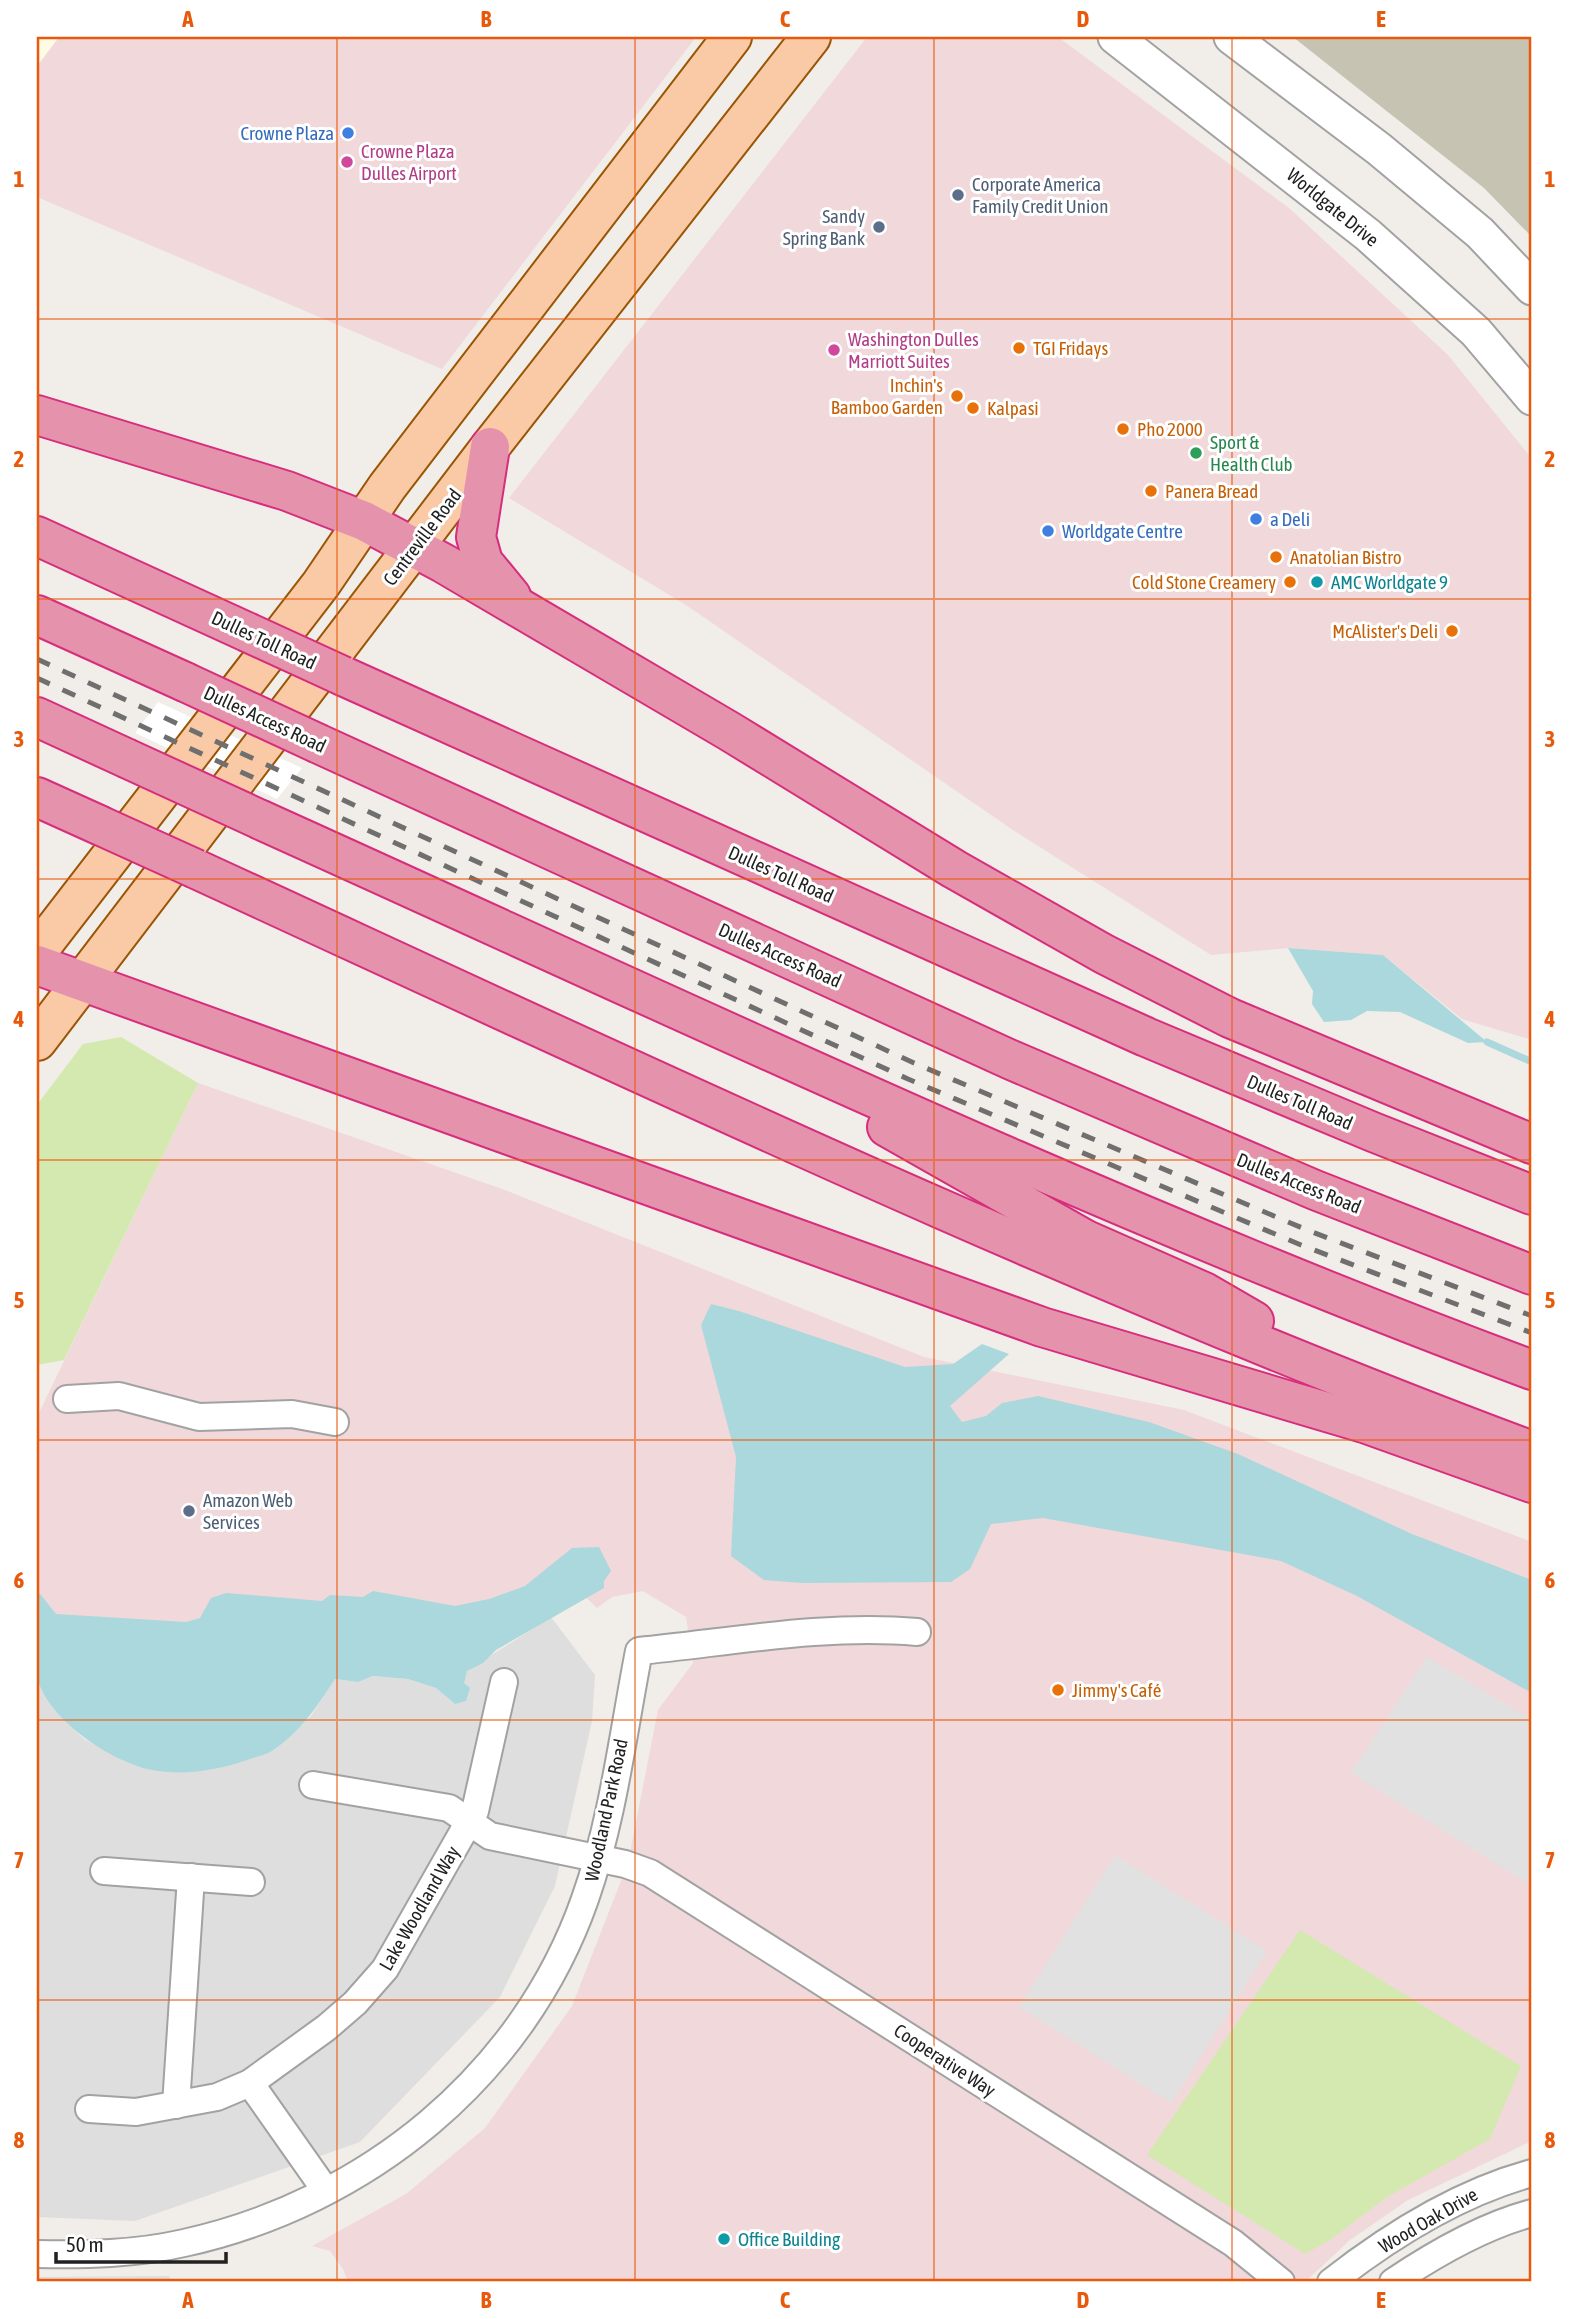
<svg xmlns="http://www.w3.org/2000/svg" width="1569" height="2319" font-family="'Asap Condensed',sans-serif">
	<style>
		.residential { fill: #dfdede }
		.commercial { fill: #f1d8da }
		.education { fill: #fefbe4 }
		.construction { fill: #c6c3b3 }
		.grass { fill: #d3e9b0 }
		.parking { fill: #e1e1e1 }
		.water { fill: #aad8dd }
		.pier { fill: #fff }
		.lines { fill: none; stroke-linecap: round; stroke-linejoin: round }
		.stream { stroke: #aad8dd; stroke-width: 7 }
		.minor-casing { stroke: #a2a2a2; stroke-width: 30 }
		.tertiary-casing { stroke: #a2a2a2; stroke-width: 37 }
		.primary-casing { stroke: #9a5504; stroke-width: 42 }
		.motorway-casing { stroke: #d72d7d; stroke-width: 42 }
		.minor { stroke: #fff; stroke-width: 26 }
		.tertiary { stroke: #fff; stroke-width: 33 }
		.primary { stroke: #f9caa5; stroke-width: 38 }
		.motorway { stroke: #e593ac; stroke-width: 38 }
		.rail { stroke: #6f6f6f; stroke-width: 5; stroke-dasharray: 14 14; stroke-linecap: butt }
		.motorway-bridge-casing { stroke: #d72d7d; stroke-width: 42; stroke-linecap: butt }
		.motorway-bridge { stroke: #e593ac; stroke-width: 38 }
		.grid { fill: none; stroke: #e8590c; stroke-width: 2; stroke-opacity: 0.55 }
		.shop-dot { fill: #3f7fe0; stroke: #fff; stroke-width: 2.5 }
		.hotel-dot { fill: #d1479c; stroke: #fff; stroke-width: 2.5 }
		.service-dot { fill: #5c6f8a; stroke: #fff; stroke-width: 2.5 }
		.food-dot { fill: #e8710a; stroke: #fff; stroke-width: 2.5 }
		.leisure-dot { fill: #2e9e5b; stroke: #fff; stroke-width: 2.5 }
		.culture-dot { fill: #0f9aa8; stroke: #fff; stroke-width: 2.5 }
		.labels { text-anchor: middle; stroke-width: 6; stroke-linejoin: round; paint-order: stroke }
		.shop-label { font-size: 19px; fill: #366cbe; stroke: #fff; text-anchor: start }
		.hotel-label { font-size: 19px; fill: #b23c85; stroke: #fff; text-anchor: start }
		.service-label { font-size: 19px; fill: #4e5e75; stroke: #fff; text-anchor: start }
		.street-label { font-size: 19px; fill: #212121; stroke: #fff }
		.food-label { font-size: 19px; fill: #c56008; stroke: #fff; text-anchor: start }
		.leisure-label { font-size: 19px; fill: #27864d; stroke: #fff; text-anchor: start }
		.culture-label { font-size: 19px; fill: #0d838f; stroke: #fff; text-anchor: start }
		.neatline { fill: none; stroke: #e8590c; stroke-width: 2.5 }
		.grid-label { font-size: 23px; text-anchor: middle; font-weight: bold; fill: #e8590c }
	</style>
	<rect width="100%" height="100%" fill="#f1ede8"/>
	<!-- residential -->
	<g class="residential">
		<polygon points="551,1617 595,1675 592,1721 555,1886 500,1997 360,2142 135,2221 37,2217 37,1679 59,1714 84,1739 120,1758 297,1728 311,1716 335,1679 358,1682 373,1676 408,1679 436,1688 455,1704 467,1671"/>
		<polygon points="169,2276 171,2282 37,2282 37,2277"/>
	</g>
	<!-- commercial -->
	<g class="commercial">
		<polygon points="59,37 696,37 442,369 37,197 37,66"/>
		<polygon points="867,37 1058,37 1289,208 1448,355 1532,459 1532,1040 1462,1019 1383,955 1288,948 1211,955 1013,830 686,605 509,498"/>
		<polygon points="198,1083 505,1190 924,1357 1184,1410 1532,1542 1532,2141 1408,2200 1350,2240 1305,2282 348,2282 343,2269 330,2251 312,2246 406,2194 485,2128 572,2006 628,1863 658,1710 693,1663 686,1617 643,1591 612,1597 597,1608 563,1575 453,1654 37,1629 37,1417"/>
	</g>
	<!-- education -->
	<polygon class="education" points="37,37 59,37 37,66"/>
	<!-- construction -->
	<polygon class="construction" points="1293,37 1532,37 1532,237 1484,188"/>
	<!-- grass -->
	<g class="grass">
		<polygon points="121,1037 198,1083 64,1360 37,1365 37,1105 83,1044"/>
		<polygon points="1300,1930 1521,2066 1490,2139 1387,2197 1330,2240 1305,2254 1147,2155"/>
	</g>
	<!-- parking -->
	<g class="parking">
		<polygon points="1427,1657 1532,1720 1532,1886 1351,1773"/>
		<polygon points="1115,1855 1267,1951 1171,2103 1019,2007"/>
	</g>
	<!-- water -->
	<g class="water">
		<polygon points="1288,948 1383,955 1487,1042 1468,1043 1400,1012 1367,1011 1351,1020 1324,1022 1312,1004 1313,991"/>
		<polygon points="711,1304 739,1311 905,1367 953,1364 982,1344 1009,1354 950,1406 962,1422 986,1416 1002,1403 1038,1396 1149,1422 1238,1454 1412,1534 1532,1580 1532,1693 1357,1596 1281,1561 1043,1518 991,1524 970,1569 951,1582 802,1583 764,1580 731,1556 736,1457 701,1325"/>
		<path d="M599,1547L611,1571L604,1581V1588L496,1650L483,1663L467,1671L464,1683L470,1688L466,1701L455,1704L436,1688L408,1679L373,1676L358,1682L335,1679C318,1706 299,1733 272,1751C265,1755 255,1757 247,1760C218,1770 188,1775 158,1771C115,1765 52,1723 38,1681C32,1663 37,1612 37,1590L56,1614L186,1622L200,1618L211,1598L226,1593L322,1601L330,1595L363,1597L373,1591L455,1606L489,1599L525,1586L572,1548Z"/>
	</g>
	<!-- pier -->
	<polygon class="pier" points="158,702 302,768 277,799 135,733"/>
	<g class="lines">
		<!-- stream -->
		<polyline class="stream" points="1487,1042 1532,1062"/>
		<defs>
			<g id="minor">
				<polyline points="67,1399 119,1396 199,1417 292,1414 335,1422"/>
				<polyline points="313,1785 449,1808 490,1836 625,1864 650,1873 1233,2243 1281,2282"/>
				<polyline points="104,1871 251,1882"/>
				<polyline points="250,2083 326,2191"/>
				<polyline points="176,2105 191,1877"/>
				<polyline points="89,2109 136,2112 217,2097 250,2083 326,2028 355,2003 385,1969 475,1811 504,1682"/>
				<path d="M37,2254C86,2255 136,2254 184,2243C366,2203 523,2076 585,1899C613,1820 623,1733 639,1651C731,1642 825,1624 917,1632"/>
				<path d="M1331,2282C1391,2235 1458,2193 1532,2173"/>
				<path d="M1393,2282C1436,2253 1483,2226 1532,2213"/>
			</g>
			<g id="tertiary">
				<polyline points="1115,37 1368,235 1476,332 1532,398"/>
				<polyline points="1231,37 1379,149 1480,233 1532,288"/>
			</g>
			<g id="primary">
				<polyline points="37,952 321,584 387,487 732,37"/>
				<polyline points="37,1041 490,447 811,37"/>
			</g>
			<g id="motorway">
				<polyline points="37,415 287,491 364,521 443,563 729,731 954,869 1104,954 1230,1018 1532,1144"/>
				<polyline points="490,447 476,537 483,562 511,596"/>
				<polyline points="37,536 247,632"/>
				<polyline points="37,615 185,682"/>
				<polyline points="343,676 1146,1037 1373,1132 1532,1195"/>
				<polyline points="37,717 126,758"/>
				<polyline points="319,744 1009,1059 1315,1190 1532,1275"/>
				<polyline points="37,797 99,825"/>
				<path d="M261,820C682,1010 1099,1209 1532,1370"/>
				<path d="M196,869C637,1072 1077,1281 1532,1451"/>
				<polyline points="37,965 1042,1327 1367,1424 1532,1483"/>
				<polyline points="887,1127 1086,1240 1204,1292 1254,1321"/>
			</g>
		</defs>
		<!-- minor casing -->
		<use href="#minor" class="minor-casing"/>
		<!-- tertiary casing -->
		<use href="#tertiary" class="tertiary-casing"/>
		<!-- primary casing -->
		<use href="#primary" class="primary-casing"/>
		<!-- motorway casing -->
		<use href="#motorway" class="motorway-casing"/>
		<!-- minor -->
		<use href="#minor" class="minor"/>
		<!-- tertiary -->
		<use href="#tertiary" class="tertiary"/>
		<!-- primary -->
		<use href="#primary" class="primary"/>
		<!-- motorway -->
		<use href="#motorway" class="motorway"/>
		<!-- rail -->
		<g class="rail">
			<polyline points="37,659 914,1063 1307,1230 1532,1316"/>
			<polyline points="37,678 908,1079 1301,1245 1532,1333"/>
		</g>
		<defs>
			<g id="motorway-bridge">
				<polyline points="247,632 343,676"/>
				<polyline points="185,682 319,744"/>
				<polyline points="126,758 261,820"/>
				<polyline points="99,825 196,869"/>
			</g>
		</defs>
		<!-- motorway-bridge casing -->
		<use href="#motorway-bridge" class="motorway-bridge-casing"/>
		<!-- motorway-bridge -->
		<use href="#motorway-bridge" class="motorway-bridge"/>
	</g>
	<!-- grid -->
	<path class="grid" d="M337,37V2282M635,37V2282M934,37V2282M1232,37V2282M37,319H1532M37,599H1532M37,879H1532M37,1160H1532M37,1440H1532M37,1720H1532M37,2000H1532"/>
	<!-- markers -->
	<g class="shop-dot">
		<circle cx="348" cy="133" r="7"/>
		<circle cx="1256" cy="519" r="7"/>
		<circle cx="1048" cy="531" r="7"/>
	</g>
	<g class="hotel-dot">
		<circle cx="347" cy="162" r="7"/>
		<circle cx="834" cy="350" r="7"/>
	</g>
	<g class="service-dot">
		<circle cx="958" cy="195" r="7"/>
		<circle cx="879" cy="227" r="7"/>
		<circle cx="189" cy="1511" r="7"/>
	</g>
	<g class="food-dot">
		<circle cx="1019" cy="348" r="7"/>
		<circle cx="957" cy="396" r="7"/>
		<circle cx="973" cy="408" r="7"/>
		<circle cx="1123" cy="429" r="7"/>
		<circle cx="1151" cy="491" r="7"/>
		<circle cx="1276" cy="557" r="7"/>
		<circle cx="1290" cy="582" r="7"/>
		<circle cx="1452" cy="631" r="7"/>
		<circle cx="1058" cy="1690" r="7"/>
	</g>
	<circle class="leisure-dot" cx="1196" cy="453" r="7"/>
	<g class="culture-dot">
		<circle cx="1317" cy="582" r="7"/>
		<circle cx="724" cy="2239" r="7"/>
	</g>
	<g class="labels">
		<!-- shop labels -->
		<g class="shop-label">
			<text x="334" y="140" text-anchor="end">Crowne Plaza</text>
			<text x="1270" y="526">a Deli</text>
			<text x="1062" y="538">Worldgate Centre</text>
		</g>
		<!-- hotel labels -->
		<g class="hotel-label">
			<text x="361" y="158">Crowne Plaza<tspan x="361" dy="22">Dulles Airport</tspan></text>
			<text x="848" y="346">Washington Dulles<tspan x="848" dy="22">Marriott Suites</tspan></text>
		</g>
		<!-- service labels -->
		<g class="service-label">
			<text x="972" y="191">Corporate America<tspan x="972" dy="22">Family Credit Union</tspan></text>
			<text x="865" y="223" text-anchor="end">Sandy<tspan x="865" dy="22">Spring Bank</tspan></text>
			<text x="203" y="1507">Amazon Web<tspan x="203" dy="22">Services</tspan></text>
		</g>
		<!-- street labels -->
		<g class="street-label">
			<text transform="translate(1333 207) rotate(39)" y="7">Worldgate Drive</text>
			<text transform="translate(422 537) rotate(-53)" y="7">Centreville Road</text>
			<text transform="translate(264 640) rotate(25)" y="7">Dulles Toll Road</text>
			<text transform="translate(265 719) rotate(25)" y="7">Dulles Access Road</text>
			<text transform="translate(781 874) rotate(24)" y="7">Dulles Toll Road</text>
			<text transform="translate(780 955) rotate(24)" y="7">Dulles Access Road</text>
			<text transform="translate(1300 1102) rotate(23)" y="7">Dulles Toll Road</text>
			<text transform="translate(1299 1183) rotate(22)" y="7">Dulles Access Road</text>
			<text transform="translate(606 1810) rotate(-78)" y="7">Woodland Park Road</text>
			<text transform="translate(419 1908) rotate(-60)" y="7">Lake Woodland Way</text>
			<text transform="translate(945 2060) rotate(33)" y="7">Cooperative Way</text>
			<text transform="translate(1428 2220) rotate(-30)" y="7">Wood Oak Drive</text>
		</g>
		<!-- food labels -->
		<g class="food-label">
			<text x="1033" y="355">TGI Fridays</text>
			<text x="943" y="392" text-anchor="end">Inchin's<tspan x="943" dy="22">Bamboo Garden</tspan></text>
			<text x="987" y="415">Kalpasi</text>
			<text x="1137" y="436">Pho 2000</text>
			<text x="1165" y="498">Panera Bread</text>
			<text x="1290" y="564">Anatolian Bistro</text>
			<text x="1276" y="589" text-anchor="end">Cold Stone Creamery</text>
			<text x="1438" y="638" text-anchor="end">McAlister's Deli</text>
			<text x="1072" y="1697">Jimmy's Café</text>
		</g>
		<!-- leisure labels -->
		<g class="leisure-label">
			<text x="1210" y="449">Sport &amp;<tspan x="1210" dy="22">Health Club</tspan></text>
		</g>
		<!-- culture labels -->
		<g class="culture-label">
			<text x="1331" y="589">AMC Worldgate 9</text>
			<text x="738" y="2246">Office Building</text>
		</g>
	</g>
	<!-- border -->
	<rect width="1569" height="2319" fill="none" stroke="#ffffff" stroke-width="77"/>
	<!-- scale -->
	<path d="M56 2252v10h170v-10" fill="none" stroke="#212121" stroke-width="3.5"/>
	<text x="66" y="2252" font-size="21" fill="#212121" stroke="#ffffff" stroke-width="5" paint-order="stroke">50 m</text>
	<rect x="38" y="38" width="1492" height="2242" class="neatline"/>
	<g class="grid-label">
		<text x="188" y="27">A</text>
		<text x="486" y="27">B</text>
		<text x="785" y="27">C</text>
		<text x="1083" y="27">D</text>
		<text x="1381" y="27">E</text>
		<text x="19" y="187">1</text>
		<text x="1550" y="187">1</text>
		<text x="19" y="467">2</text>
		<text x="1550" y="467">2</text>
		<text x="19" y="747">3</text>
		<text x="1550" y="747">3</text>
		<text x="19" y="1027">4</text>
		<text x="1550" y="1027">4</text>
		<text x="19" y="1308">5</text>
		<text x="1550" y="1308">5</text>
		<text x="19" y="1588">6</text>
		<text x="1550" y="1588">6</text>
		<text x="19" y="1868">7</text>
		<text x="1550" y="1868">7</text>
		<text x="19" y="2148">8</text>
		<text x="1550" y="2148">8</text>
		<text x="188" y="2308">A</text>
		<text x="486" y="2308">B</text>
		<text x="785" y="2308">C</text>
		<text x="1083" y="2308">D</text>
		<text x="1381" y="2308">E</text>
	</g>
</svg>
